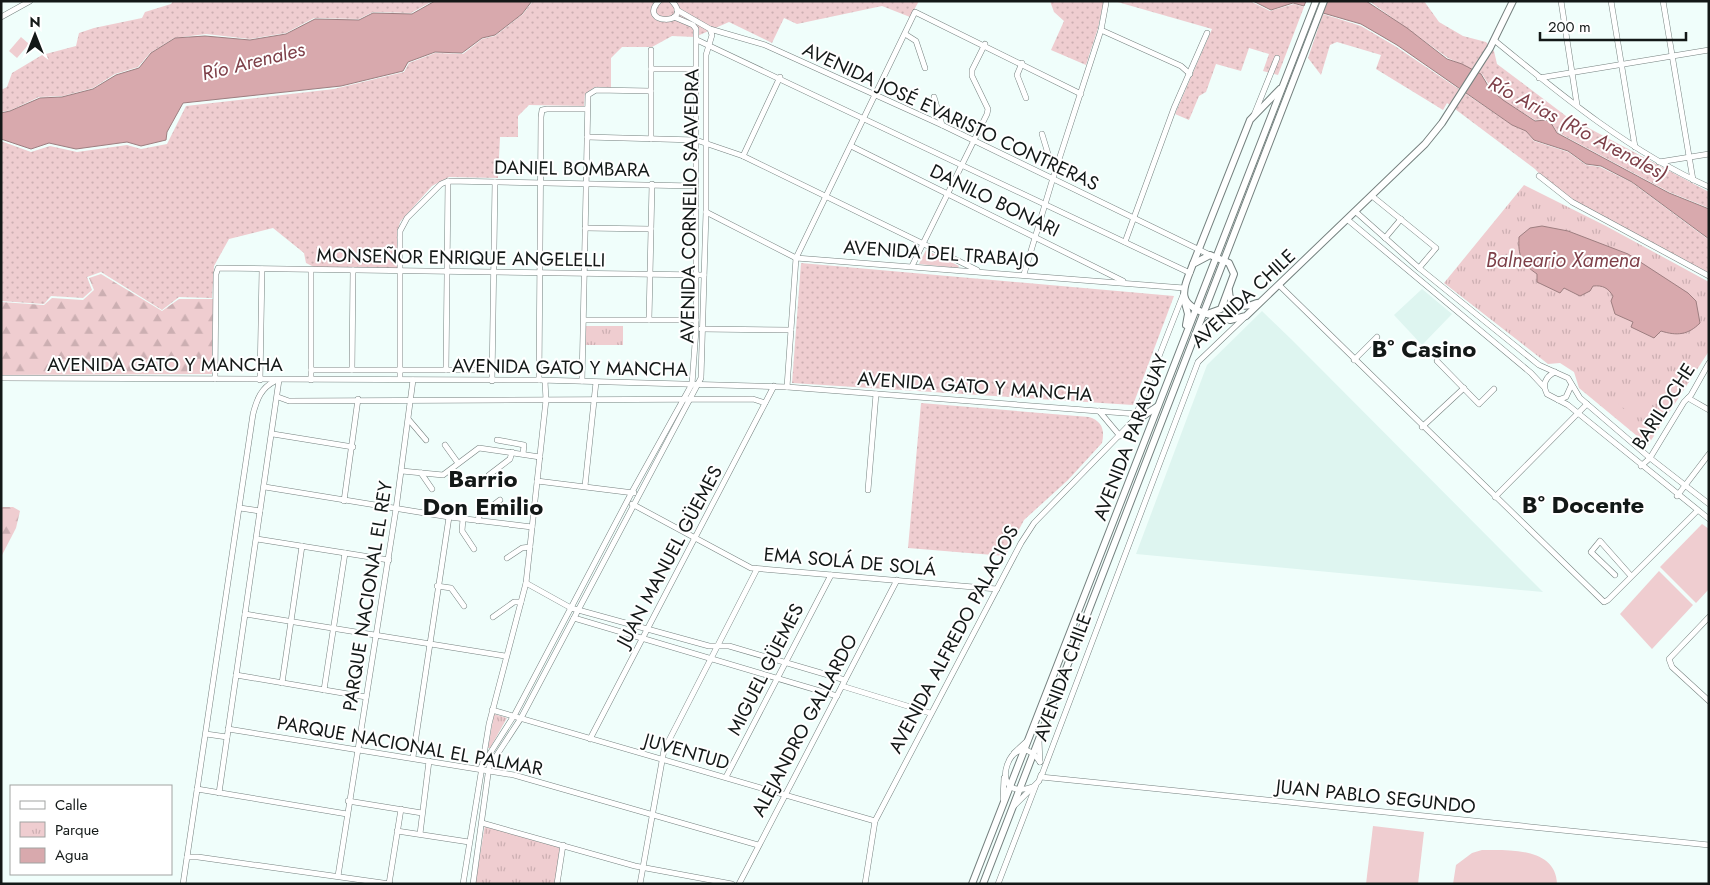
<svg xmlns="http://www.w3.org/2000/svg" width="1710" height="885" font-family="Jost,sans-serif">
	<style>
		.built { fill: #def5f0 }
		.grass { fill: url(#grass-dots) }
		.forest { fill: url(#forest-firs) }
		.park { fill: url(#park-tufts) }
		.pitch { fill: #efcdd0 }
		.water { fill: #d8a9ad; stroke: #9d7e80 }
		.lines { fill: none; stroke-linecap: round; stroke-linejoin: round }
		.minor-casing { stroke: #75817f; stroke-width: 6 }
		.major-casing { stroke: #75817f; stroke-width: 8 }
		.minor { stroke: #fff; stroke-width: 5 }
		.major { stroke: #fff; stroke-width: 6 }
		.labels { text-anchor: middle; stroke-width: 4; stroke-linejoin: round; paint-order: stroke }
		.street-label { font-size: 19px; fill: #131817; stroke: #fff }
		.water-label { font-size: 20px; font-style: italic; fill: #7e4049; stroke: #fff }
		.district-label { font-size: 24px; font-weight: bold; fill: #131817; stroke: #fff }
	</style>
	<defs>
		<pattern id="grass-dots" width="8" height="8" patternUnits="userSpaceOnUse" patternTransform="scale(1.25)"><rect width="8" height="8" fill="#efcdd0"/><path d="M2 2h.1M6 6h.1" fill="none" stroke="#ccafb2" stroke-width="1.8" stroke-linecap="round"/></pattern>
		<pattern id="forest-firs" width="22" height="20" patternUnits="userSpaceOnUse" patternTransform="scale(1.25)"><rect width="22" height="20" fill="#efcdd0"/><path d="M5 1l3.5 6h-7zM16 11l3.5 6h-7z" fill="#ccafb2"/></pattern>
		<pattern id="park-tufts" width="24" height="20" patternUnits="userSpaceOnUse" patternTransform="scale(1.25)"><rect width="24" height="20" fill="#efcdd0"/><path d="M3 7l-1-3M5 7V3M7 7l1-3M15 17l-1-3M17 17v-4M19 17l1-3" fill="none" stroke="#ccafb2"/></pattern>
	</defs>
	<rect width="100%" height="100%" fill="#f0fefb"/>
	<!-- built -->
	<g class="built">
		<polygon points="1422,289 1452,314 1422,345 1394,315"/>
		<polygon points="1262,311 1292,340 1543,592 1136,554 1207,365"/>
	</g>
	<!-- grass -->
	<g class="grass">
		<polygon points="173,1 433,1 411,13 373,12 359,19 314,18 286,33 250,39 206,34 174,38 150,53 138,67 115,74 93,88 63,96 39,97 11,110 1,112 1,90 7,87 12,73 42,55 76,46 79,33 94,28 142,18 145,12 171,4"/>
		<polygon points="533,1 919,1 910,17 882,6 797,24 784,18 772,43 729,22 695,37 672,36 652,47 622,47 611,58 611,88 595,87 585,94 584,106 529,105 518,116 518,137 500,137 498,178 449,177 432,186 400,222 398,232 398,268 314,267 306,263 304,253 273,228 229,239 214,266 212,298 179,297 162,310 101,272 87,277 92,290 83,298 51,296 44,304 1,301 1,141 31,152 50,146 77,152 127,145 141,149 167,144 186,106 334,89 404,72 409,63 435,53 463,54 482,39 495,36 523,14"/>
		<polygon points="1050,1 1104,1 1098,28 1086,65 1051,50 1064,21 1054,12"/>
		<polygon points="1114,1 1250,1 1270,11 1294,4 1304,7 1278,75 1263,71 1269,54 1249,48 1241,71 1216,64 1206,92 1199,96 1189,120 1175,114 1212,29"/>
		<polygon points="1369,1 1424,1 1439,22 1463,36 1486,42 1494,51 1497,64 1566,116 1709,192 1709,208 1669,192 1557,132 1551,122 1546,119 1535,120 1503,100 1491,88 1482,74 1448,58"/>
		<polygon points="1323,14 1361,26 1395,46 1512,125 1526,131 1534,141 1568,152 1586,165 1600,167 1631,182 1709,240 1709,274 1572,200 1549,184 1535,169 1447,103 1443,110 1376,69 1381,55 1337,42 1330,45 1321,75 1308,58"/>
		<polygon points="801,263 1174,296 1133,405 792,383"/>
		<path d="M921,403L1089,417C1102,421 1105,430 1102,443L1068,480L1024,520L1005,556L908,548Z"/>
	</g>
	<!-- forest -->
	<g class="forest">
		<polygon points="101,274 162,311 179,299 213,299 212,374 1,375 1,302 44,305 52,298 83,300 94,290 89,278"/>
		<polygon points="1,507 13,507 20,511 16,528 1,557"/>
	</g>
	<!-- park -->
	<g class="park">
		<polygon points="1524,185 1606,226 1709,282 1709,351 1648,445 1579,388 1574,372 1560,363 1548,364 1444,283"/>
		<polygon points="926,250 959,266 958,268 919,264"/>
		<polygon points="586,326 623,326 623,345 585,345"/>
		<polygon points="494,714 507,718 490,748 488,748"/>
		<polygon points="485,825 561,847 556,884 475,884"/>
	</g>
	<!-- pitch -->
	<g class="pitch">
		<polygon points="21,37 29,44 17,58 9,51"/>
		<polygon points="1625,390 1652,404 1644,419 1618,405"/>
		<polygon points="1702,524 1709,529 1709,589 1696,603 1660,567"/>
		<polygon points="1659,571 1693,605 1652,649 1620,614"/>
		<polygon points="1373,826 1424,832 1418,884 1366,884"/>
		<path d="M1482,850C1508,850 1556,847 1557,884H1453L1456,865L1472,853Z"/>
	</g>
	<!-- water -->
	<g class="water">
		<polygon points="435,1 532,1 522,14 495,35 482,38 462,53 435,52 408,62 403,71 341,86 183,103 167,132 166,140 141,146 127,142 76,149 49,143 31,149 1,139 1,113 10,111 40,98 62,97 93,89 116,75 139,68 151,53 175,38 205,36 250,40 286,34 315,19 359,20 373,13 412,14"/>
		<polygon points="1253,1 1306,1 1304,6 1293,3 1271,10"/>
		<polygon points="1327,1 1366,1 1407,28 1447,59 1462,64 1481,74 1490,89 1503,100 1535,121 1546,120 1551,123 1557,133 1669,193 1709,209 1709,239 1632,182 1601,166 1586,164 1568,151 1534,140 1526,131 1512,125 1397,45 1361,24 1323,13"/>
		<path d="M1542,226L1568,231L1628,254L1688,293L1696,301L1700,323C1688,335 1677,336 1661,331L1654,338L1631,327L1633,322L1615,314L1611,301L1613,296C1608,288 1603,285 1593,286L1590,291L1580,296L1564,288L1560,293L1537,282V274C1521,263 1518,256 1519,237L1530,228Z"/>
	</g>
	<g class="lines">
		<defs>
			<g id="minor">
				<path d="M659,1C636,25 695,26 672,1"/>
				<polyline points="1561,1 1577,105"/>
				<polyline points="1611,1 1635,147"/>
				<polyline points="1663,1 1693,180"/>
				<polyline points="677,10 710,29 765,45 942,125 1210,255"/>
				<polyline points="1,17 30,1"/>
				<polyline points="1101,30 1181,66 1190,74"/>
				<polyline points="905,34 916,41 925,68"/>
				<polyline points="697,40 1190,273"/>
				<path d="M1494,40C1561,95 1630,152 1709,187"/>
				<polyline points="1022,63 1017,75 1026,98"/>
				<polyline points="651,69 696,69"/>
				<polyline points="1539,78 1709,50"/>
				<polyline points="934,97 942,125"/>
				<polyline points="1254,115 1277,58"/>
				<polyline points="1042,134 1049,157 1058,161"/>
				<polyline points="587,137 696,140 743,156 977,270"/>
				<polyline points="651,139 651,50"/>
				<polyline points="851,146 1123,281"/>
				<polyline points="743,156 780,77"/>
				<polyline points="1659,162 1709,154"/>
				<polyline points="1539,176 1572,202 1709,276"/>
				<polyline points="1372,196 1436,248 1419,268"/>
				<polyline points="706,212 796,258 1184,288"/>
				<polyline points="1356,212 1419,268 1539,365 1568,378 1580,398 1650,458 1709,504"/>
				<polyline points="1348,220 1531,373 1544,387"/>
				<polyline points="585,228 651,229"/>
				<polyline points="1385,238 1401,219"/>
				<polyline points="1125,242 1174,108 1207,33"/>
				<polyline points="912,266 987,114 988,109 972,76 972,70 985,44"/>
				<polyline points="311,270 311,380"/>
				<polyline points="1024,274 1053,178 1101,30 1106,3"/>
				<polyline points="1279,285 1604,602 1608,600 1697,511"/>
				<polyline points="1245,317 1198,362 1041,777 1709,845"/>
				<polyline points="584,320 696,320"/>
				<polyline points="649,320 652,184"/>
				<polyline points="701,329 791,330"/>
				<polyline points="1354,360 1377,337"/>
				<polyline points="1437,361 1479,404 1494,389"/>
				<polyline points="311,370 491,370"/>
				<polyline points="352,370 353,270"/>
				<polyline points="446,370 448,181"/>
				<path d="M1555,372C1545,377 1542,385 1547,394L1568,405L1709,519"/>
				<polyline points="1,378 539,380 787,387 1137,414"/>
				<polyline points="215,379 216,274 218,268 704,275"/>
				<polyline points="400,379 400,231 407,218 441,184 448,181 695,186"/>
				<polyline points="260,380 262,269"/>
				<polyline points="539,380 541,117 542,110 547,109 587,109"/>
				<polyline points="492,381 495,182"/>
				<polyline points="582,381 588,95 596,90 651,91"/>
				<polyline points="787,387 796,258 915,12 1081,94"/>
				<polyline points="278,397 289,401 753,399 765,403"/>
				<polyline points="1688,398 1709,410"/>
				<polyline points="1558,400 1566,397 1571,386"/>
				<polyline points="1099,411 1120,436"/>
				<polyline points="1136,415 1183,295"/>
				<polyline points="409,420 426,440"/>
				<polyline points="1422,427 1464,388"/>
				<polyline points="273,434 353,447"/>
				<polyline points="497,440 524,445 523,454"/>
				<polyline points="445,445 458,463"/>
				<polyline points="1641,466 1650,458 1684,402 1691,395 1709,363"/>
				<polyline points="402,471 443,475 479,448 540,457"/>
				<polyline points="421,473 432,489"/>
				<polyline points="489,475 510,459 512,452"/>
				<polyline points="537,481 634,493"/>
				<polyline points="585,486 596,382"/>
				<polyline points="265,487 449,517 532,527"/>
				<polyline points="868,490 876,394"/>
				<polyline points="1677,496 1709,454"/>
				<polyline points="1495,497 1587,404"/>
				<polyline points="344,501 358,399"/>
				<polyline points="632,504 751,568 997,589"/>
				<polyline points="240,508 260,511"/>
				<polyline points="463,519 462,531 474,549"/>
				<polyline points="478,521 479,516 500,500"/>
				<polyline points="257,539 389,560"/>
				<polyline points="507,558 522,548 530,547"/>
				<polyline points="1615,575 1591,552 1600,541 1631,576"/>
				<polyline points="526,583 571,608 709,646 729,646 845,680"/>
				<polyline points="437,586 451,588 464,606"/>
				<polyline points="245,614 505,656"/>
				<polyline points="493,617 514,602 521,602"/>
				<polyline points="1709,617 1669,659 1672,667 1709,701"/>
				<polyline points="574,618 837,696"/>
				<polyline points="236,675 366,697"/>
				<polyline points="282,683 302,546"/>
				<polyline points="842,686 930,713"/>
				<polyline points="324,690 345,553"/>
				<polyline points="492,710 875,821"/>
				<polyline points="228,729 514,775 758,845"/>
				<polyline points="206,734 227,737"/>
				<polyline points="590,739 774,386"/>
				<polyline points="1039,741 1040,762"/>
				<polyline points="1014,753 1028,740"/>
				<polyline points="413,757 449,517"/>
				<polyline points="480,769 515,714 632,492 692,384 696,330 696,29 693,25 674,17"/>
				<polyline points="726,777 831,575"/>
				<path d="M1032,787C983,804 1012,720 1040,762"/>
				<polyline points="197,789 347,814"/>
				<polyline points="219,793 279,380"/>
				<polyline points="1003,799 1004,778"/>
				<polyline points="348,801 422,813"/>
				<polyline points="1014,806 1039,781 1041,775"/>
				<polyline points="482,823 635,866 732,884"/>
				<polyline points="397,831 469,842"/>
				<polyline points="420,834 429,761"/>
				<polyline points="187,857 198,857 390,884"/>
				<polyline points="338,876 396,509 413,380"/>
				<path d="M183,884L253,414C257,399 261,388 275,381"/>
				<polyline points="389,884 401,809"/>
				<polyline points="463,884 489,724 526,583 546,400 545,381"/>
				<polyline points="473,884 489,767 521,718 701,378 706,212 706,55 712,35 710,29"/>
				<polyline points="557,884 563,845"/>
				<polyline points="640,884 664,750 757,569"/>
				<polyline points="739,884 897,580"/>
				<polyline points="865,884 875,821 1021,543 1034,523 1132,422"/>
				<polyline points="998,884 1036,785"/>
			</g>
			<g id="major">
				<path d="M1210,255L1229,263L1234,274L1221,309L1207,314C1175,303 1183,290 1193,264Z"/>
				<polyline points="1193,264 1250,120 1280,89"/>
				<path d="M1229,291C1229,307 1246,308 1257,303"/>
				<polyline points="1185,303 1188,314 1186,325"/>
				<polyline points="1207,314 1230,320 1246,316 1425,144 1442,123 1490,48 1513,1"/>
				<polyline points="1197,335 1209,322 1218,318"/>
				<polyline points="1130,425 1158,406"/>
				<polyline points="972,884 1316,1"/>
				<polyline points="983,884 1324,1"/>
			</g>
		</defs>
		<!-- minor casing -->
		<use href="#minor" class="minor-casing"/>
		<!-- major casing -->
		<use href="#major" class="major-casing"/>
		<!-- minor -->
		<use href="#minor" class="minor"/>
		<!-- major -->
		<use href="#major" class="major"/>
	</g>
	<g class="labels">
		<!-- street labels -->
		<g class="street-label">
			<text transform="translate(951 116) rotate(25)" y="7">AVENIDA JOSÉ EVARISTO CONTRERAS</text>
			<text transform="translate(572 168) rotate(1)" y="7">DANIEL BOMBARA</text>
			<text transform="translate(995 200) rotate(26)" y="7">DANILO BONARI</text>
			<text transform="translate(689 206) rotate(-89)" y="7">AVENIDA CORNELIO SAAVEDRA</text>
			<text transform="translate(941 253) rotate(4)" y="7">AVENIDA DEL TRABAJO</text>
			<text transform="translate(461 257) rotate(1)" y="7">MONSEÑOR ENRIQUE ANGELELLI</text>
			<text transform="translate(1243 298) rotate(-43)" y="7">AVENIDA CHILE</text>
			<text x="165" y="371">AVENIDA GATO Y MANCHA</text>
			<text transform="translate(570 367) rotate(1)" y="7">AVENIDA GATO Y MANCHA</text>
			<text transform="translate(975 386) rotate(4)" y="7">AVENIDA GATO Y MANCHA</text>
			<text transform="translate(1663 406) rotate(-57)" y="7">BARILOCHE</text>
			<text transform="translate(1130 437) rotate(-69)" y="7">AVENIDA PARAGUAY</text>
			<text transform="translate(669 556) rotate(-62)" y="7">JUAN MANUEL GÜEMES</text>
			<text transform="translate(850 561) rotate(5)" y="7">EMA SOLÁ DE SOLÁ</text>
			<text transform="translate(367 596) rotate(-81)" y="7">PARQUE NACIONAL EL REY</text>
			<text transform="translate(953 639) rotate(-62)" y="7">AVENIDA ALFREDO PALACIOS</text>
			<text transform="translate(765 669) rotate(-63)" y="7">MIGUEL GÜEMES</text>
			<text transform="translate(1062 677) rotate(-70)" y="7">AVENIDA CHILE</text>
			<text transform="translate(804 725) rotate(-62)" y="7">ALEJANDRO GALLARDO</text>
			<text transform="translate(410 745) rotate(10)" y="7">PARQUE NACIONAL EL PALMAR</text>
			<text transform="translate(687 751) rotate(16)" y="7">JUVENTUD</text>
			<text transform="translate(1376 796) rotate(6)" y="7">JUAN PABLO SEGUNDO</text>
		</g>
		<!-- water labels -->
		<g class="water-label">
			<text transform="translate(253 61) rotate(-14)" y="7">Río Arenales</text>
			<text transform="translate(1578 128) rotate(28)" y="7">Río Arias (Río Arenales)</text>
			<text x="1563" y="267">Balneario Xamena</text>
		</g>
		<!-- district labels -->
		<g class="district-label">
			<text x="1424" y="357">Bº Casino</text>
			<text x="483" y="487">Barrio<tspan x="483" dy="28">Don Emilio</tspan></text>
			<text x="1583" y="513">Bº Docente</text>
		</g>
	</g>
	<!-- border -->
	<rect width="1710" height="885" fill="none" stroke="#131817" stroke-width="5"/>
	<!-- legend -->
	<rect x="10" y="785" width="162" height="90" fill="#ffffff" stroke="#a1a3a2"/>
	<rect x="20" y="801" width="25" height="8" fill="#ffffff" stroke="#a1a3a2"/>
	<text x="55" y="810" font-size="15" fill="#131817">Calle</text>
	<rect x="20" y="822" width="25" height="15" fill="url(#park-tufts)" stroke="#a1a3a2"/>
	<text x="55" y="835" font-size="15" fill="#131817">Parque</text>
	<rect x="20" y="848" width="25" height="15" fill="#d8a9ad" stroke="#a1a3a2"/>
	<text x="55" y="860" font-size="15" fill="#131817">Agua</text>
	<!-- north arrow -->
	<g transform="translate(35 35)" stroke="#ffffff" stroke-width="4" paint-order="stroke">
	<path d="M0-4L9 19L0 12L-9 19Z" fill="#131817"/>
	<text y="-8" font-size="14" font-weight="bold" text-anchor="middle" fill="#131817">N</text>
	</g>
	<!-- scale -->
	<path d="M1540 32v8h146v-8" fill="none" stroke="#131817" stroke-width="2.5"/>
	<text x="1548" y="32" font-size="15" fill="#131817" stroke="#ffffff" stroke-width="4" paint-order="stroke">200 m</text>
</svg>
